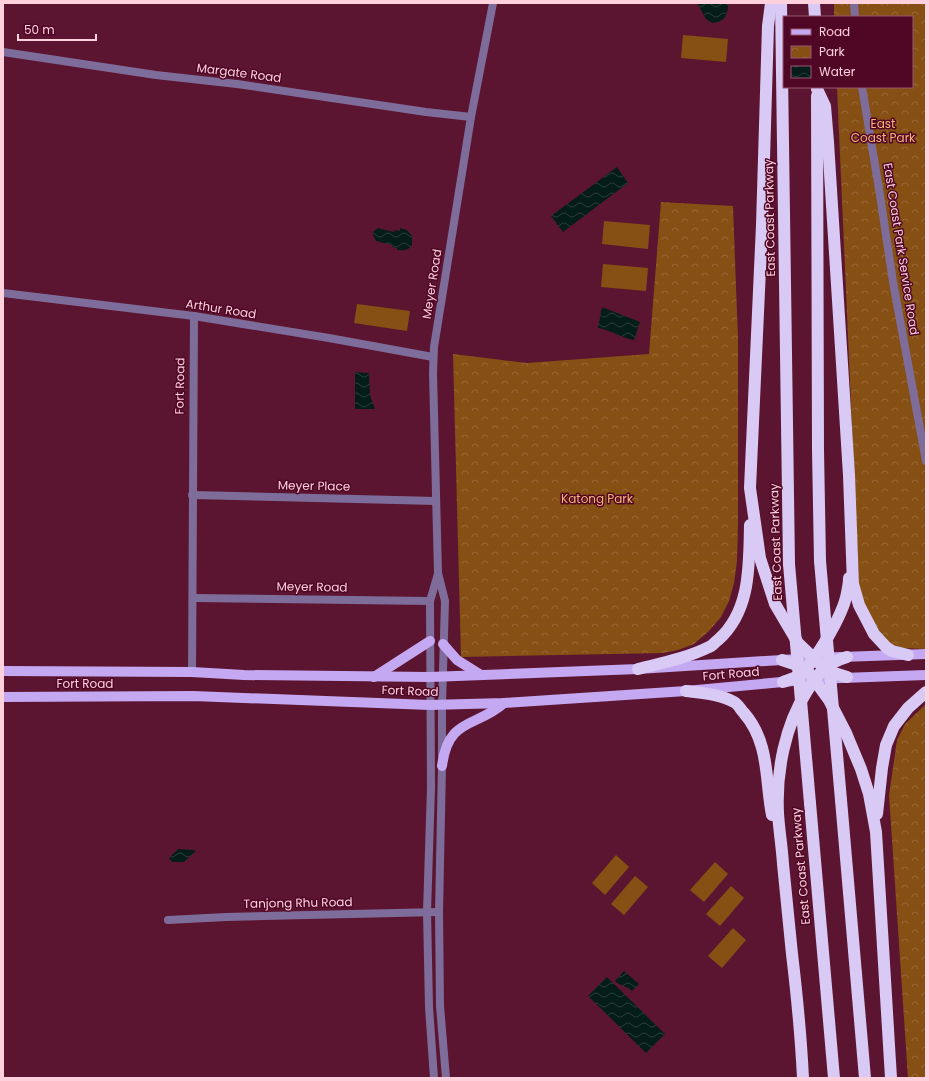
<svg xmlns="http://www.w3.org/2000/svg" width="929" height="1081" font-family="Poppins,sans-serif">
	<style>
		.park { fill: url(#park-crowns) }
		.pitch { fill: #864f14 }
		.water { fill: url(#water-waves) }
		.lines { fill: none; stroke-linecap: round; stroke-linejoin: round }
		.minor { stroke: #7e6d9a; stroke-width: 8 }
		.tertiary { stroke: #7e6d9a; stroke-width: 8 }
		.primary { stroke: #c5a8f2; stroke-width: 10 }
		.motorway { stroke: #d9c9f5; stroke-width: 12 }
		.motorway-bridge { stroke: #d9c9f5; stroke-width: 12 }
		.labels { text-anchor: middle; stroke-width: 3; stroke-linejoin: round; paint-order: stroke }
		.street-label { font-size: 12px; fill: #fed1dc; stroke: #500726 }
		.park-label { font-size: 12px; fill: #fbb577; stroke: #500726 }
	</style>
	<defs>
		<pattern id="park-crowns" width="20" height="18" patternUnits="userSpaceOnUse"><rect width="20" height="18" fill="#864f14"/><path d="M2 6a3 3 0 1 1 6 0M12 15a3 3 0 1 1 6 0" fill="none" stroke="#986736"/></pattern>
		<pattern id="water-waves" width="16" height="10" patternUnits="userSpaceOnUse"><rect width="16" height="10" fill="#051d19"/><path d="M0 5q4-4 8 0t8 0" fill="none" stroke="#2a3d3a"/></pattern>
	</defs>
	<rect width="100%" height="100%" fill="#5c1530"/>
	<!-- park -->
	<g class="park">
		<polygon points="834,3 926,3 926,649 902,648 891,644 879,632 864,605 859,586 837,87 912,87 912,17 834,17"/>
		<polygon points="661,202 733,206 738,339 738,524 737,561 734,583 729,601 721,617 709,631 694,644 678,650 663,653 461,657 453,354 527,363 649,354"/>
		<polygon points="926,704 926,1078 908,1078 889,795 897,740 905,724"/>
	</g>
	<!-- pitch -->
	<g class="pitch">
		<polygon points="683,35 728,39 726,62 681,58"/>
		<polygon points="604,221 650,225 648,249 602,244"/>
		<polygon points="603,264 648,268 646,291 601,287"/>
		<polygon points="357,304 410,311 407,331 354,323"/>
		<polygon points="616,855 629,867 605,895 592,883"/>
		<polygon points="715,862 728,874 704,902 690,890"/>
		<polygon points="635,876 648,887 624,915 611,904"/>
		<polygon points="731,886 744,898 720,926 706,914"/>
		<polygon points="733,928 746,940 722,968 708,956"/>
	</g>
	<!-- water -->
	<g class="water">
		<path d="M697,3H728C728,15 725,22 712,23L706,19Z"/>
		<polygon points="617,167 628,183 563,232 551,216"/>
		<path d="M378,228L394,232L395,230L400,231V228L407,230L412,236V245C409,250 403,251 397,250V248L392,247V245L376,241L373,235V232Z"/>
		<path d="M602,307L640,322L634,340C621,338 611,330 598,328Z"/>
		<polygon points="355,372 369,373 370,395 375,409 355,409"/>
		<polygon points="178,849 195,850 195,852 184,862 172,862 169,858"/>
		<path d="M624,971L639,984L632,991C627,986 620,986 615,981Z"/>
		<polygon points="607,977 665,1034 646,1053 588,996"/>
	</g>
	<g class="lines">
		<!-- minor -->
		<g class="minor">
			<polyline points="854,3 855,17"/>
			<polyline points="3,52 156,75 237,84 426,112 471,117"/>
			<polyline points="862,87 880,195 893,282 926,461"/>
			<polyline points="3,293 194,316 329,338 433,357"/>
			<polyline points="192,495 436,501"/>
			<polyline points="193,598 430,601"/>
			<polyline points="192,672 194,316"/>
			<polyline points="168,920 226,917 439,912"/>
		</g>
		<!-- tertiary -->
		<g class="tertiary">
			<polyline points="434,1078 429,1007 427,912 431,788 430,601 438,574"/>
			<polyline points="446,1078 440,1006 439,912 442,766 442,705 445,601 438,573 433,373 434,347 471,117 493,3"/>
		</g>
		<!-- primary -->
		<g class="primary">
			<polyline points="443,644 457,660 481,675"/>
			<polyline points="3,671 192,672 244,675 430,677 638,669 813,658 926,654"/>
			<polyline points="374,677 430,641"/>
			<polyline points="3,697 193,696 430,705 504,703 686,691 814,679 926,675"/>
			<path d="M442,766C448,717 476,728 504,703"/>
		</g>
		<!-- motorway -->
		<g class="motorway">
			<polyline points="771,3 768,26 762,225 750,488 760,558 775,604 798,643 824,668 831,672 847,677"/>
			<polyline points="781,3 789,564"/>
			<polyline points="814,3 815,17"/>
			<polyline points="817,89 825,106 828,142 849,475 853,584 859,605 874,634 887,648 892,651 908,655"/>
			<polyline points="817,96 818,450 820,561"/>
			<polyline points="782,660 797,665 810,674 829,700 846,733 861,769 869,794 876,832 891,1078"/>
			<path d="M638,669C662,663 687,658 709,647C712,646 715,642 718,640C751,611 749,565 750,525"/>
			<path d="M783,682C788,680 793,679 798,676C815,663 843,615 847,593C848,588 849,583 849,578"/>
			<path d="M686,691C702,693 719,694 734,702C738,704 741,710 744,713C770,743 765,780 772,815"/>
			<polyline points="841,800 865,1078"/>
			<polyline points="810,803 834,1078"/>
			<polyline points="877,814 882,768 886,745 894,726 908,708 926,692"/>
			<path d="M803,1078C801,1037 797,996 792,954C789,924 786,894 783,864C782,847 779,830 778,813C776,772 785,725 807,691C818,673 827,663 847,657"/>
		</g>
		<!-- motorway-bridge -->
		<g class="motorway-bridge">
			<polyline points="820,561 841,800"/>
			<polyline points="789,564 810,803"/>
		</g>
	</g>
	<g class="labels">
		<!-- street labels -->
		<g class="street-label">
			<text transform="translate(239 73) rotate(7)" y="4">Margate Road</text>
			<text transform="translate(770 218) rotate(-91)" y="4">East Coast Parkway</text>
			<text transform="translate(901 249) rotate(81)" y="4">East Coast Park Service Road</text>
			<text transform="translate(432 284) rotate(-81)" y="4">Meyer Road</text>
			<text transform="translate(221 309) rotate(9)" y="4">Arthur Road</text>
			<text transform="translate(180 386) rotate(-89)" y="4">Fort Road</text>
			<text transform="translate(314 486) rotate(1)" y="4">Meyer Place</text>
			<text transform="translate(776 542) rotate(-92)" y="4">East Coast Parkway</text>
			<text transform="translate(312 587) rotate(1)" y="4">Meyer Road</text>
			<text transform="translate(731 674) rotate(-5)" y="4">Fort Road</text>
			<text x="85" y="688">Fort Road</text>
			<text transform="translate(410 691) rotate(2)" y="4">Fort Road</text>
			<text transform="translate(801 866) rotate(-95)" y="4">East Coast Parkway</text>
			<text transform="translate(298 903) rotate(-1)" y="4">Tanjong Rhu Road</text>
		</g>
		<!-- park labels -->
		<g class="park-label">
			<text x="883" y="128">East<tspan x="883" dy="14">Coast Park</tspan></text>
			<text x="597" y="503">Katong Park</text>
		</g>
	</g>
	<!-- border -->
	<rect width="929" height="1081" fill="none" stroke="#fed1dc" stroke-width="8"/>
	<!-- legend -->
	<rect x="783" y="16" width="130" height="72" fill="#500726" stroke="#96586f"/>
	<rect x="791" y="29" width="20" height="6" fill="#c5a8f2" stroke="#96586f"/>
	<text x="819" y="36" font-size="12" fill="#fed1dc">Road</text>
	<rect x="791" y="46" width="20" height="12" fill="url(#park-crowns)" stroke="#96586f"/>
	<text x="819" y="56" font-size="12" fill="#fed1dc">Park</text>
	<rect x="791" y="66" width="20" height="12" fill="url(#water-waves)" stroke="#96586f"/>
	<text x="819" y="76" font-size="12" fill="#fed1dc">Water</text>
	<!-- scale -->
	<path d="M18 34v6h78v-6" fill="none" stroke="#fed1dc" stroke-width="2"/>
	<text x="24" y="34" font-size="12" fill="#fed1dc" stroke="#500726" stroke-width="3" paint-order="stroke">50 m</text>
</svg>
